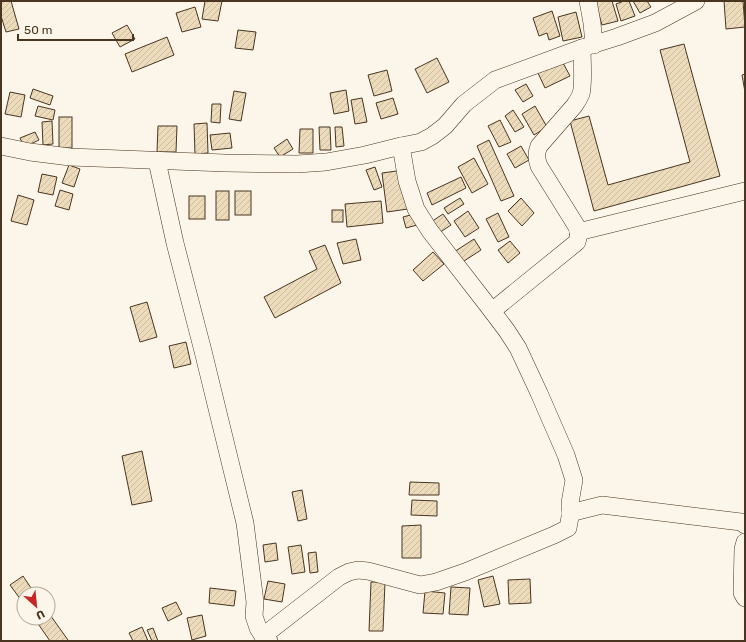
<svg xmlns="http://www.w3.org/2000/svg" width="746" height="642" font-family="Rubik,sans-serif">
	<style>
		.building { fill: url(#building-hatch); stroke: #4a3520 }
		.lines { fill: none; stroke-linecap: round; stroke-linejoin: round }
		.minor-casing { stroke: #4a3520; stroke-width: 18 }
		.minor { stroke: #fbf6e9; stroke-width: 17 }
	</style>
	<defs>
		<pattern id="building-hatch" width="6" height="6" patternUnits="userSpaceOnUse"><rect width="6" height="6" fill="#ecdcbc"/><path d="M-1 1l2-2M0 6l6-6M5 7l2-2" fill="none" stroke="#ccbda1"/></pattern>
	</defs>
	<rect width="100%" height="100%" fill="#fbf6e9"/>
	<!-- building -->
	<g class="building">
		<polygon points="1,1 11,1 19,29 6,32 1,16"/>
		<polygon points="205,1 222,1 218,21 202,19"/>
		<polygon points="595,1 612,1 618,21 602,25"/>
		<polygon points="624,1 629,1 635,16 621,21 616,4"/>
		<polygon points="633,1 647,1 651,7 640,13"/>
		<polygon points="724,1 743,1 745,27 726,29"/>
		<polygon points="195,7 201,27 182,32 176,13"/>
		<polygon points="552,11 560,36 549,40 547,33 539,36 533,18"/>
		<polygon points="576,12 582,37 563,41 558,17"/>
		<polygon points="127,25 135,39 120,47 112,33"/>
		<polygon points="238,30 256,32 253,50 235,48"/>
		<polygon points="167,37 174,55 132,72 125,54"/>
		<polygon points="684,44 720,176 594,211 570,121 589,116 608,185 690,162 660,50"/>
		<polygon points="437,58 449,82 427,93 415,69"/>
		<polygon points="562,61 570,76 545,88 538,73"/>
		<polygon points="387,70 392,91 374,96 368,75"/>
		<polygon points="745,74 745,92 742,75"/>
		<polygon points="526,84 533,96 523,102 515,90"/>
		<polygon points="33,89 53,96 50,105 30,98"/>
		<polygon points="346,90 349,111 334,114 330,93"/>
		<polygon points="234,91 246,93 241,121 229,119"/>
		<polygon points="10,92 25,95 21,117 5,114"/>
		<polygon points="362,98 367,122 355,124 351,100"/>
		<polygon points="393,98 398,114 381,119 376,103"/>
		<polygon points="212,104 221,104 220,123 211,122"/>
		<polygon points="38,106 55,110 53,120 35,116"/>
		<polygon points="535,106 547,127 534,135 522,114"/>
		<polygon points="513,110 524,127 515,132 505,116"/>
		<rect x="59" y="117" width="13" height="31"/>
		<polygon points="500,120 511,142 499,147 488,126"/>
		<polygon points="52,121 53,144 43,145 42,122"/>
		<polygon points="207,123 208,153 195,154 194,124"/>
		<polygon points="158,126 177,126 176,152 157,152"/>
		<polygon points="319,127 330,127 331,150 320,150"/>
		<polygon points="335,127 342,127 344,146 336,147"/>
		<polygon points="300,129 313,129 313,153 299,153"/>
		<polygon points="35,132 39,140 24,147 20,138"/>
		<polygon points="230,133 232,148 212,150 210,135"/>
		<polygon points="287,139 293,149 280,157 274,148"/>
		<polygon points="489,140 514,196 501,201 477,146"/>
		<polygon points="521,146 529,160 515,168 507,154"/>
		<polygon points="474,158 488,184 472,193 458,167"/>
		<polygon points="69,165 80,169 74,187 62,183"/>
		<polygon points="375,167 382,187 374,190 366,170"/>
		<polygon points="404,170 408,209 387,212 382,173"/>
		<polygon points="42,174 57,177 53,195 38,192"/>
		<polygon points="461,177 466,188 432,205 427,193"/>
		<polygon points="60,190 73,194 69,210 55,206"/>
		<rect x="216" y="191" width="13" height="29"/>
		<rect x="235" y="191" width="16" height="24"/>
		<polygon points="18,195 34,200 27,225 11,221"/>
		<rect x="189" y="196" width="16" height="23"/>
		<polygon points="460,198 464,204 448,214 444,208"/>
		<polygon points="521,198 534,213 522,226 508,211"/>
		<polygon points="381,201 383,223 347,227 345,204"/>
		<rect x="332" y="210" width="11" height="12"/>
		<polygon points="468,211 479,228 465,237 454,221"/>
		<polygon points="498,213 509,237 498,242 486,219"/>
		<polygon points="414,214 417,225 406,228 403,217"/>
		<polygon points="443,214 451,225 439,233 431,222"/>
		<polygon points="356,239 361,260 343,264 337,243"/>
		<polygon points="474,239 481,250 461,263 454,252"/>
		<polygon points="510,241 520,253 508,263 498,250"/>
		<polygon points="325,245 341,283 275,318 264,297 317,269 309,251"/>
		<polygon points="433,252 444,264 423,281 413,270"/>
		<polygon points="147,302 157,337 140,342 130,307"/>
		<polygon points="186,342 191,364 174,368 169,346"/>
		<polygon points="142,451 152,501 132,505 122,456"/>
		<polygon points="410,482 439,483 439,495 409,495"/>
		<polygon points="302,490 307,519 298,521 292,492"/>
		<polygon points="412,500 437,501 437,516 411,515"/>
		<polygon points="421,525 421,558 402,558 402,526"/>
		<polygon points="276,543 278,560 265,562 263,545"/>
		<polygon points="301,545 305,572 292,574 288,547"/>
		<polygon points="316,552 318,572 310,573 308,553"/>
		<polygon points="23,576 35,594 24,594 24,604 10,585"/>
		<polygon points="493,576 500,604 484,607 478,580"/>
		<polygon points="530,579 531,603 509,604 508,580"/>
		<polygon points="268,581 285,584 282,602 264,599"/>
		<polygon points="371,582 385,582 383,631 369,631"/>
		<polygon points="451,587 470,588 468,615 449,614"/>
		<polygon points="210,588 236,591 234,606 209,603"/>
		<polygon points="425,591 445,593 443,614 423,613"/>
		<polygon points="176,602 182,614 168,621 162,608"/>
		<polygon points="48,612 68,640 67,641 50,641 34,618 48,618"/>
		<polygon points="202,615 206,636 192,640 187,618"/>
		<polygon points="142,627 148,641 133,641 129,633"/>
		<polygon points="153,628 158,641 152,641 147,630"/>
	</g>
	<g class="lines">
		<defs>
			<g id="minor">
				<polyline points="588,1 592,23 594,45"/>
				<polyline points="1,146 30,152 70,157 225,163 297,164 326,162 365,155 401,146 421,142 432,136 445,126 464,104 495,80 582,48 617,37 655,23 696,1"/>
				<polyline points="157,161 175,243 203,351 245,523 253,586 255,602 254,616 258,628 263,636 269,641"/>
				<polyline points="578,232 745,191"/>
				<path d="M492,311L577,242C579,236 579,233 577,227L539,166C536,158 536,153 539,146L574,106C577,102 579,99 581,94C584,84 582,60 582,48"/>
				<polyline points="570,513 602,505 741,522 745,525"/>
				<polyline points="745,542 743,549 742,593 745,598"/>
				<polyline points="263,636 339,577 349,572 358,570 368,571 420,585 436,582 465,572 554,535 568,528 570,517 570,503 574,480 566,455 539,393 518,348 507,331 492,311 430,231 416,209 407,181 401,146"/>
			</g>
		</defs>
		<!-- minor casing -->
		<use href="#minor" class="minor-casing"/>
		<!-- minor -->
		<use href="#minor" class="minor"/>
	</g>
	<!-- border -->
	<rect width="746" height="642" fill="none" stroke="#4a3520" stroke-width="4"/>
	<!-- north arrow -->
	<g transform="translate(36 606) rotate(153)"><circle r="19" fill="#fbf6e9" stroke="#b4a999"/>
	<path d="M0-3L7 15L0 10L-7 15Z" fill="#c62828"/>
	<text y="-6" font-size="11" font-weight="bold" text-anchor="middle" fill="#4a3520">U</text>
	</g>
	<!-- scale -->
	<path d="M18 34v6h115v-6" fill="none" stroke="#4a3520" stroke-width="2"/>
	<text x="24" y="34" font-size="12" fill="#4a3520" stroke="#fbf6e9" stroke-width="3" paint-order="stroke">50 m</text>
</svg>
